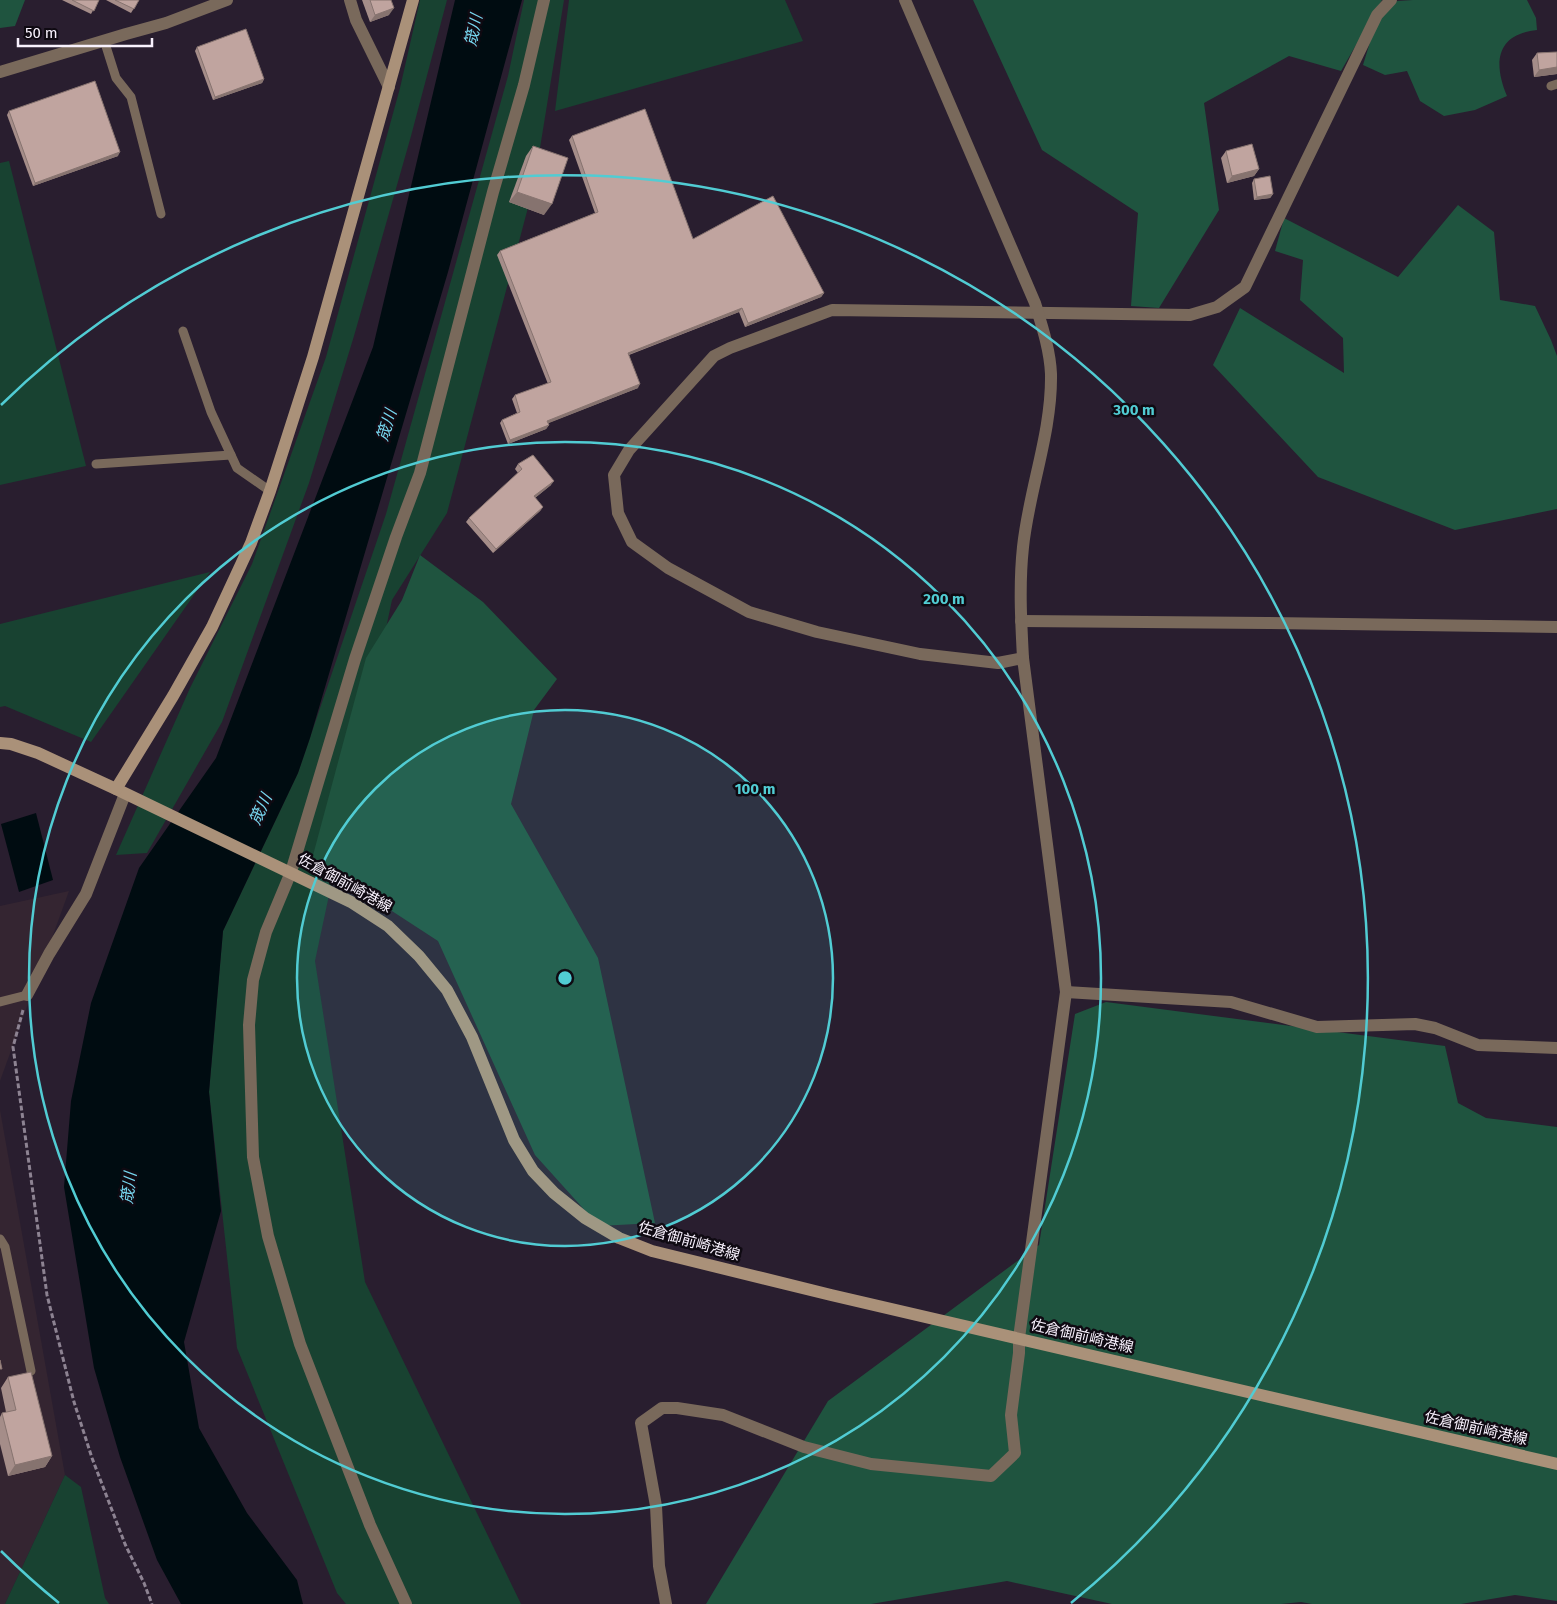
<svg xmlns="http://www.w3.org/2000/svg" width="1557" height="1604" font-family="'Fira Sans','Noto Sans JP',sans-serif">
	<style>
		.industrial { fill: #342531 }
		.green { fill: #184231 }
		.forest { fill: #1f543f }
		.water { fill: #000c11 }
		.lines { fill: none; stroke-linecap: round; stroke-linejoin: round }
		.path { stroke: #8d8392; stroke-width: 3; stroke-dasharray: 5 2.5; stroke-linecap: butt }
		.lane { stroke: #79695b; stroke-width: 9 }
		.street { stroke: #79695b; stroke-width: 12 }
		.secondary { stroke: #aa9179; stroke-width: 12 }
		.wall { fill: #a58d89 }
		.shaded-wall { fill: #86736f }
		.building { fill: #c0a49f; stroke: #86736f }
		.ring { fill: none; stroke: #51ccd3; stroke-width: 2.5 }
		.labels { text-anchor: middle; stroke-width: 5; stroke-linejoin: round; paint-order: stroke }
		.street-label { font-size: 15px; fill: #f8f1fd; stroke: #0f0a12 }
		.water-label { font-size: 16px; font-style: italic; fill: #77d7f0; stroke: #0f0a12 }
		.centre { fill: #51ccd3; stroke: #0f0a12; stroke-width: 2.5 }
		.ring-label { font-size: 15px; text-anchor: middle; font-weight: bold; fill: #51ccd3; stroke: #0f0a12; stroke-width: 5; stroke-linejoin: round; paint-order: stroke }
	</style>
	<rect width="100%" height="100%" fill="#291e2f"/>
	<!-- industrial -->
	<g class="industrial">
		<polygon points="69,891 0,1081 0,906"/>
		<polygon points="0,1110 65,1475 5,1604 0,1604"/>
	</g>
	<!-- green -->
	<g class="green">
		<polygon points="420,0 447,0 411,136 354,336 309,483 222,722 147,853 116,855 190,688 252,564 326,357 400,88"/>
		<polygon points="524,0 564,0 534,185 447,513 392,600 315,961 365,1282 521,1604 346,1604 337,1593 237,1348 209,1092 223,931 298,773 386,514 508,76"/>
		<polygon points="569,0 785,0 803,41 555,111"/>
		<polygon points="9,161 86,466 0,485 0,163"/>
		<polygon points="210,572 91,742 5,706 0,707 0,624"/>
		<polygon points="65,1475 81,1487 105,1598 109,1604 5,1604"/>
	</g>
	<!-- forest -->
	<g class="forest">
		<polygon points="0,0 25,0 15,26 0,28"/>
		<polygon points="973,0 1382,0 1341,71 1289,56 1204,103 1219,210 1159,308 1131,306 1138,213 1042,150"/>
		<path d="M1413,0H1527L1536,18L1537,30C1496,34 1493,63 1507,96L1475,110L1444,116L1420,101L1407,71L1385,75L1363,65L1378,16L1397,1Z"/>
		<polygon points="1458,205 1494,232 1500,300 1535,306 1551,340 1557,356 1557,509 1455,530 1318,477 1213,365 1240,308 1344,373 1343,338 1300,300 1303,260 1275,251 1284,218 1398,277"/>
		<polygon points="420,555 483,602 557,679 534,710 511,804 598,958 655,1223 599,1226 535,1155 438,941 312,859 366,658 402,600"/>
		<polygon points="1106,1002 1445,1046 1458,1103 1486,1118 1557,1127 1557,1601 1515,1595 1461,1604 1312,1604 1301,1602 1281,1604 1112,1604 1007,1581 871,1604 706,1604 828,1401 1039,1245 1075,1014"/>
	</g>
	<!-- water -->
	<g class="water">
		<polygon points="455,0 522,0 448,272 310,738 298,773 223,931 209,1092 221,1211 184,1342 199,1428 247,1513 297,1580 303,1604 181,1604 157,1560 120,1457 94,1368 64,1187 71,1101 91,1003 139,868 216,758 373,347"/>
		<polygon points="36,813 53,880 19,892 1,824"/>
	</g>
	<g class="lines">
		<!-- path -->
		<polyline class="path" points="23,1010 13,1047 47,1295 74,1402 92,1458 125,1544 144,1583 152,1604"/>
		<!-- lane -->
		<g class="lane">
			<polyline points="104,40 116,78 131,97 161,214"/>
			<polyline points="1551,86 1557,84"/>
			<polyline points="183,331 211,412 237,468 270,491"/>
			<polyline points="96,464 231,455"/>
			<polyline points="0,1002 27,995"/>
			<polyline points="0,1239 5,1247 31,1371"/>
		</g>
		<!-- street -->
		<g class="street">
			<polyline points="350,0 356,20 389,87"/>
			<polyline points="0,72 126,34 166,23 227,0"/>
			<polyline points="1021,621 1267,623 1557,627"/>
			<polyline points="1023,658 998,663 920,654 817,632 749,612 668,568 632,542 618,513 614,475 629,450 714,356 730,348 832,310 1190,315 1217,307 1245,287 1377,15 1391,0"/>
			<polyline points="1066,992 1231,1002 1317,1027 1415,1024 1435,1028 1478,1045 1557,1048"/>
			<polyline points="27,995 49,954 86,894 125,794"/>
			<polyline points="406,1604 370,1525 300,1344 268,1236 253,1157 249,1025 253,980 266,932 291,872 355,659 396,537 420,473 493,192 524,85 544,0"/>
			<path d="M666,1604L659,1566L656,1506L641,1423L662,1408H677L723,1415L804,1447L871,1464L991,1476L1015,1453L1011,1415L1019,1353V1338L1066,992L1023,658C1021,621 1019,584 1023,547C1029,489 1052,433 1051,374C1050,350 1042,326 1035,303L905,0"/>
		</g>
		<!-- secondary -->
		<g class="secondary">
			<polyline points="0,743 11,744 38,753 116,789 351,902 388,926 419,956 447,990 472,1037 514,1140 533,1171 554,1193 585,1218 619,1238 652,1251 831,1295 1557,1464"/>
			<polyline points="116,789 173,696 212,627 251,543 270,491 313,357 413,0"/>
		</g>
	</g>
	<!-- wall -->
	<g class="wall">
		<polygon points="62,0 99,0 91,14"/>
		<polygon points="106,0 139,0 131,13"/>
		<polygon points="362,0 391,0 389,15 370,22"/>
		<polygon points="197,47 264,79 262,83 213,100 195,51"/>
		<polygon points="1557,52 1557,74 1534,77 1532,60 1537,53"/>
		<polygon points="9,111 118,156 33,186 7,115"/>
		<polygon points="572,136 693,239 824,293 821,297 745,327 739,312 629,355 638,388 548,423 549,425 546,429 508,444 500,423 502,420 517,413 512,399 515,395 548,384 497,255 500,251 595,213 569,140"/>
		<polygon points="533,146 544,215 509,202 526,156"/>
		<polygon points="1226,151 1259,169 1254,176 1227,183 1221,158"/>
		<polygon points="1254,179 1273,194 1270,198 1254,200 1252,183"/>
		<polygon points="518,464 551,485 535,498 543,507 540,511 493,553 466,522 469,518 518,473 515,469"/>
		<polygon points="8,1377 52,1456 45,1467 8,1476 0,1444 0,1417 2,1413 6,1412 1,1388"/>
	</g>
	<!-- shaded-wall -->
	<g class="shaded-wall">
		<polygon points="394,8 389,15 370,22 375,15"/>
		<polygon points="1557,67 1557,74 1534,77 1539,70"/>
		<polygon points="264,79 262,83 213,100 215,97"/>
		<polygon points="120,152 118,156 33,186 35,183"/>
		<polygon points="1259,169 1254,176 1227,183 1232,176"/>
		<polygon points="517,192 552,204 544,215 509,202"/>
		<polygon points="1273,194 1270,198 1254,200 1257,197"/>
		<polygon points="824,293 821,297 745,327 748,323"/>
		<polygon points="742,308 739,312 625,356 628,353"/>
		<polygon points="640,384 638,388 544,425 547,421"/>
		<polygon points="549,425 546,429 508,444 510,440"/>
		<polygon points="554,481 551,485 531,501 534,496"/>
		<polygon points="543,507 540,511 493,553 496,549"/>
		<polygon points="52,1456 45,1467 8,1476 15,1465"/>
	</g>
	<!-- building -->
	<g class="building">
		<polygon points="72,0 99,0 94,11"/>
		<polygon points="115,0 139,0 134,9"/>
		<polygon points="370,0 391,0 394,8 375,15"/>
		<polygon points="246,29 264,79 215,97 197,47"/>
		<polygon points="1557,52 1557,67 1539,70 1537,53"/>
		<polygon points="95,81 120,152 35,183 9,111"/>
		<polygon points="645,109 693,239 773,196 824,293 748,323 742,308 628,353 640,384 547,421 549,425 510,440 502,420 520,412 515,395 551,382 500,251 598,212 572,136"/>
		<polygon points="1252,144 1259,169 1232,176 1226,151"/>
		<polygon points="533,146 568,158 552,204 517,192"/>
		<polygon points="1270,176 1273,194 1257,197 1254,179"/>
		<polygon points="533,455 554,481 534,496 543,507 496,549 469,518 522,469 518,464"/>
		<polygon points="0,1360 2,1369 0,1369"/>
		<polygon points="31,1372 52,1456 15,1465 2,1413 16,1410 8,1377"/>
	</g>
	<!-- distance rings -->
	<circle cx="565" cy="978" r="268" fill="#51ccd3" fill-opacity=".12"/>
	<g class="ring">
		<circle cx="565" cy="978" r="268"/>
		<circle cx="565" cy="978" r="536"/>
		<path d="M59 1603A804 804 0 0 1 1 1551M1 405A804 804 0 1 1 1071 1603"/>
	</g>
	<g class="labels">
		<!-- street labels -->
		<g class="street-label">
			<text transform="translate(345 883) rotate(29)" y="5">佐倉御前崎港線</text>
			<text transform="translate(689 1241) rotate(16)" y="5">佐倉御前崎港線</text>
			<text transform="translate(1082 1336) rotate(13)" y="5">佐倉御前崎港線</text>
			<text transform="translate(1476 1428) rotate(13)" y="5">佐倉御前崎港線</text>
		</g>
		<!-- water labels -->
		<g class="water-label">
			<text transform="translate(473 30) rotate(-78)" y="6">筬川</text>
			<text transform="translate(386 425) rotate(-73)" y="6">筬川</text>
			<text transform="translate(260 809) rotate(-66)" y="6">筬川</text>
			<text transform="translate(128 1188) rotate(-83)" y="6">筬川</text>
		</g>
	</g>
	<circle cx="565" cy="978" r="8" class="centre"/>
	<g class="ring-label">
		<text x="1134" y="415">300 m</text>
		<text x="944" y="604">200 m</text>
		<text x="755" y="794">100 m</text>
	</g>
	<!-- scale -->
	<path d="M18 38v8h134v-8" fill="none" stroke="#f8f1fd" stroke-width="2.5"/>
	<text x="25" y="38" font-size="15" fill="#f8f1fd" stroke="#0f0a12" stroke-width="4" paint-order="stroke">50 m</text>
</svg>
